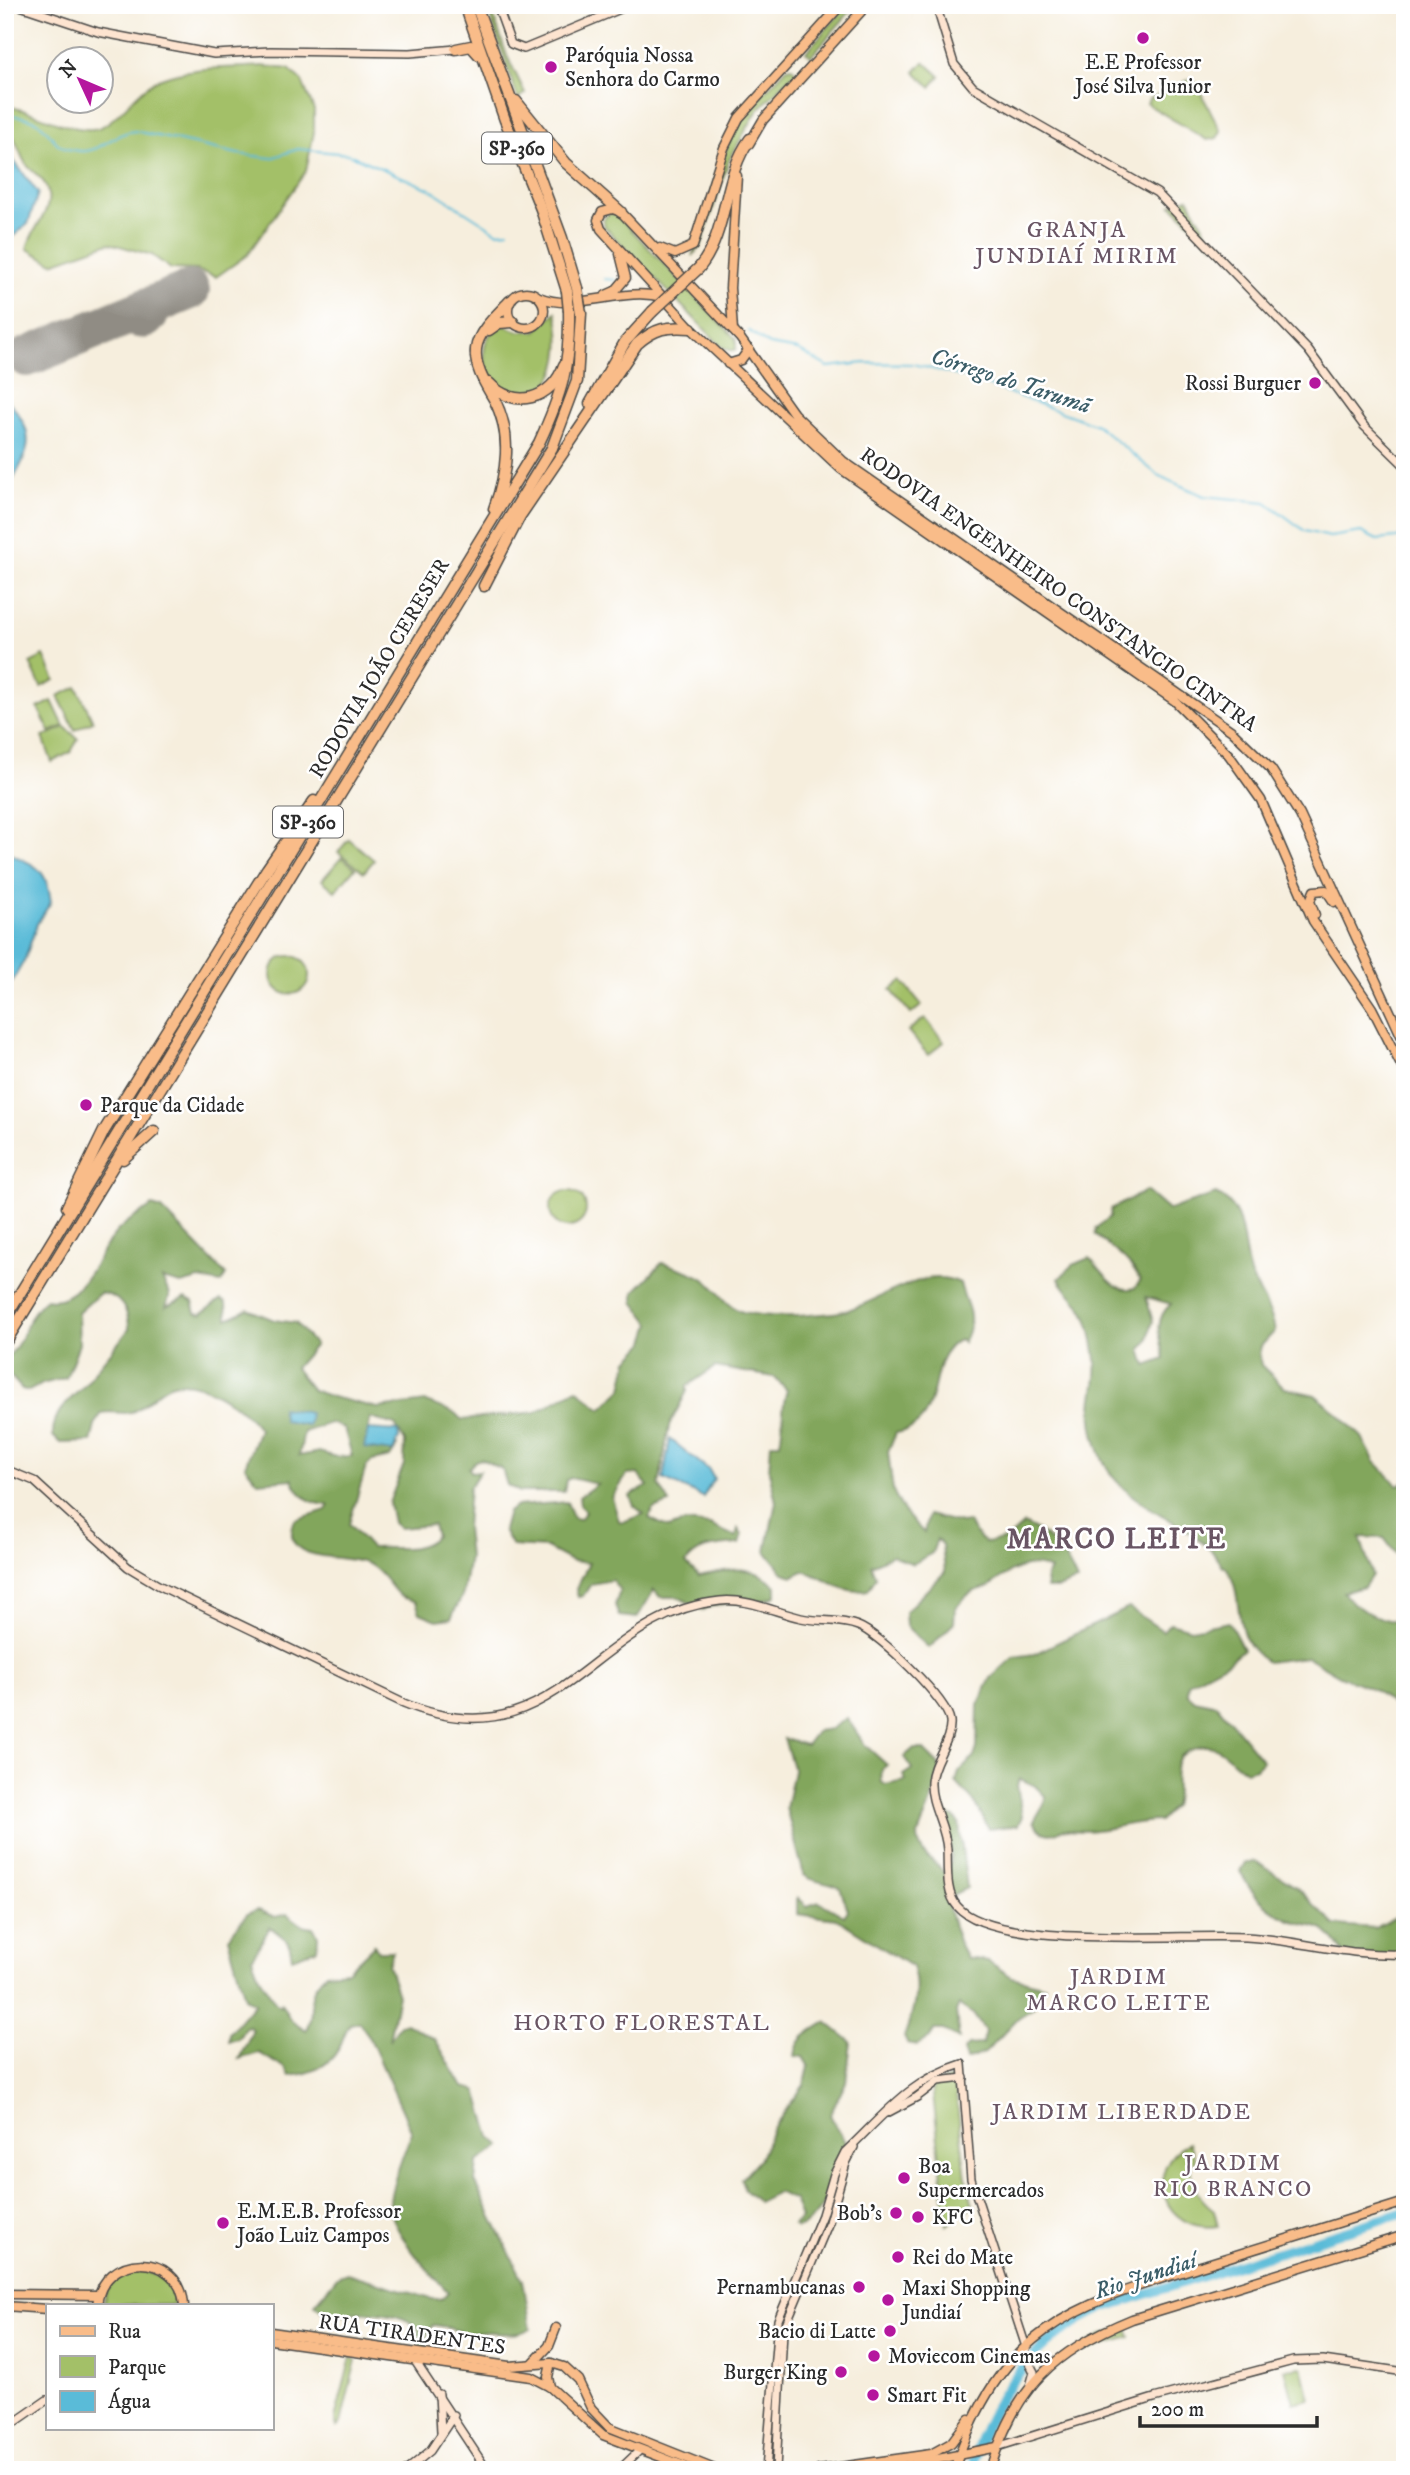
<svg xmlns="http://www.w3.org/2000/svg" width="1410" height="2475" font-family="'IM FELL DW Pica',serif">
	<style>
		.green { fill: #a3c068; stroke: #67764a; stroke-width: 2 }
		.forest { fill: #82a65c; stroke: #566844; stroke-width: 2; fill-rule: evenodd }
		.water { fill: #5abbd8; stroke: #427382; stroke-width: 2 }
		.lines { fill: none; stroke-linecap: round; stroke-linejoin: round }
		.stream { stroke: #5abbd8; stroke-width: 2 }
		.river { stroke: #5abbd8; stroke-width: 10 }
		.taxiway { stroke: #908c84; stroke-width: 16 }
		.runway { stroke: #908c84; stroke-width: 40 }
		.secondary-casing { stroke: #494846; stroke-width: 10 }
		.primary-casing { stroke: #494846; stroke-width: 11 }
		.highway-casing { stroke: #494846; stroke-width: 13 }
		.secondary { stroke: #fde4d0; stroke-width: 7 }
		.primary { stroke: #f9bc89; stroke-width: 8 }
		.highway { stroke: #f9bc89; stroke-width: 10 }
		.highway-bridge-casing { stroke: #494846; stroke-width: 13; stroke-linecap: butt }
		.highway-bridge { stroke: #f9bc89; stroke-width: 10 }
		.poi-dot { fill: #b5179e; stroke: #fff; stroke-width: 2.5 }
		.labels { text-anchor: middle; stroke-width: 5; stroke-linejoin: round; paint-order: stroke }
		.shield { fill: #fff; stroke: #6b6b6b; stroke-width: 2 }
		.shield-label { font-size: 19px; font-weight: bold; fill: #2b2b2b }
		.poi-label { font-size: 21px; fill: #2b2b2b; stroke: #fff; text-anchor: start }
		.street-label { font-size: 21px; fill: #2b2b2b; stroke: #fff }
		.neighbourhood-label { font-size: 23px; letter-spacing: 2px; fill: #695564; stroke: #fff }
		.water-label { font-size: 23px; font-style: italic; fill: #3b5d68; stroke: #fff }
		.district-label { font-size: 28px; font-weight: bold; letter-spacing: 2px; fill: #695564; stroke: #fff }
	</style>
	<rect width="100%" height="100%" fill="#fff"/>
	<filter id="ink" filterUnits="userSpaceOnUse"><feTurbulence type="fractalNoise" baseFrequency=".0143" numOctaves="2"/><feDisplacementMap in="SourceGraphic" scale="14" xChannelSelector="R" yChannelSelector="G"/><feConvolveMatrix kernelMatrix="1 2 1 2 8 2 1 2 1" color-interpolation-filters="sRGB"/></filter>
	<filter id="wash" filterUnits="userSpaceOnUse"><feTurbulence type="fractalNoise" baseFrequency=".00686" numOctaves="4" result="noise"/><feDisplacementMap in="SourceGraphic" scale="28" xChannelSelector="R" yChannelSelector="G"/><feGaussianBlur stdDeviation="1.57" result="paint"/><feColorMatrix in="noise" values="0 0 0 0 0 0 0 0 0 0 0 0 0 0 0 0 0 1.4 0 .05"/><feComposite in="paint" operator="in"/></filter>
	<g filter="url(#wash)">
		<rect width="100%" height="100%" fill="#f6eedd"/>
		<!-- green -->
		<g class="green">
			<polygon points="848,5 856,5 811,56 806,52"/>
			<polygon points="491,8 507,56 525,93 518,99 488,10"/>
			<polygon points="924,62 940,76 931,87 915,72"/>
			<path d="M262,66L289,69L302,81L314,110V132L306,171L247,255L216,277L196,270L171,269L152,255L109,243L53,263L27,249C31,226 58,210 45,184C40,176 32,172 26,164C18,152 17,136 5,127L11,107C38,112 66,131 93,129C114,128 137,87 161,78C190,66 231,69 262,66Z"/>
			<path d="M792,67L796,72L758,110L743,135L729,160L701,246L692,256C711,213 715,162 740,122C752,102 772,85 787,68Z"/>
			<polygon points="1193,78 1221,131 1217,138 1207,140 1147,104 1149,99"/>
			<polygon points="1188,198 1214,246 1172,205"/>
			<polygon points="609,213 616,214 736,339 736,349 732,351 722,347 605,227 603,220"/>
			<path d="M556,312C568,364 550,420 490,380C482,359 479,334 504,325L518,331H536Z"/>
			<polygon points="44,656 55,680 41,687 30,663"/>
			<polygon points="77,687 93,721 75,730 58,696"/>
			<polygon points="52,701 64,726 50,732 38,708"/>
			<polygon points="65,727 78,739 71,752 52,762 43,737"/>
			<polygon points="349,839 374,860 364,872 338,852"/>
			<polygon points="342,857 355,868 335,891 322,880"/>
			<circle cx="290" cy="975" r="19"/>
			<polygon points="902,981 922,1005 911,1014 891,990"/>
			<polygon points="925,1018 944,1042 928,1055 908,1031"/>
			<circle cx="568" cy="1209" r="18"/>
			<polygon points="954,2078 966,2177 973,2205 947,2225 932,2084"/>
			<path d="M1189,2143L1195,2159L1190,2166C1191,2185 1199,2199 1214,2210L1218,2226C1164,2235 1140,2167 1189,2143Z"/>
			<path d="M140,2270C159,2274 174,2284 175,2305H103C105,2284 120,2273 140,2270Z"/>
			<polygon points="1126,2326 1130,2337 1086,2350 1086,2345 1103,2334"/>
			<polygon points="351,2357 356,2360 341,2423 337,2427 335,2419"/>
			<polygon points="1302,2367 1310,2399 1294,2403 1285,2369"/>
		</g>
		<!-- forest -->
		<g class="forest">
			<path d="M1146,1191L1168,1210L1216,1194C1249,1208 1240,1250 1251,1276C1260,1295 1272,1310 1275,1331L1261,1346L1259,1355L1261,1365L1285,1388L1315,1395L1338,1414L1362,1437L1375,1462L1398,1485L1405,1482V1566L1384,1538L1360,1537L1372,1575L1364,1587L1343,1592C1356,1611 1383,1620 1405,1624V1716L1375,1690L1340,1676L1307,1657L1267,1662C1227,1636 1248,1601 1226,1567H1223C1200,1522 1129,1512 1105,1464C1097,1449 1090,1424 1092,1407C1093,1391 1098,1377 1096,1360C1094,1344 1090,1316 1079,1304C1072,1295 1065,1290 1059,1279L1072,1265L1089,1258C1103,1271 1113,1294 1135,1288L1140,1281C1131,1259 1111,1250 1095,1234L1096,1228L1110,1217L1111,1209ZM1146,1297L1171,1304C1152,1320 1161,1340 1165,1359L1146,1366L1141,1349L1147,1342L1153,1321Z"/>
			<path d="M152,1206L162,1209L226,1275L221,1283L199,1279L181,1284L162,1279L170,1294L166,1307L185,1298L193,1302L196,1313L201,1314L221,1300L226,1303L227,1319L248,1309L274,1320L296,1323L315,1345L295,1368L312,1390L332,1397L378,1408L426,1402L455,1413L462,1420L536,1412L577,1389L601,1409L622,1389L628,1360L644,1344L651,1324L634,1302V1292L662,1263C676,1267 695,1272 707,1281C718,1290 729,1309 743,1312C772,1319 803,1316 833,1313C874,1309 919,1263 960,1283C966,1309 978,1313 963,1343L961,1339C921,1357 950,1424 896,1433L888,1452L893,1491L904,1512L924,1533L928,1515L961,1523L968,1522L979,1538L986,1543L1007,1539L1024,1524C1051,1536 1066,1554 1077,1581L1057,1588H1047L1046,1577L1050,1570C1027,1558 1009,1572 991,1585C986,1589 980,1589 975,1591C966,1594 961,1602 955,1609L954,1623L929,1648L906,1626L905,1612L945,1572L942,1545L937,1539L932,1553L913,1564L892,1555L871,1565L876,1578L868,1590C841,1595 827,1577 803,1571L793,1576L783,1573L766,1551L776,1502L769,1471L771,1443H780C784,1425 781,1406 787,1390L774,1377L715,1367L687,1386V1391L669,1426L659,1485L670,1503L653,1509L649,1518L669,1528L686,1522L710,1525L736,1537L738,1529L742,1535L739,1544C719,1546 697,1545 686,1563L699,1576C729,1569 752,1562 776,1586V1596C753,1607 726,1598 703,1610L678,1597H660L654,1590L637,1618L619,1616L615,1605L620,1591L612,1580L591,1584L583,1596L578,1597L576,1589L589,1563L571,1561L547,1548L512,1546L503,1530L508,1512L517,1506L567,1502L573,1518L580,1519L586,1511L580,1505L579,1497L597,1484L571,1478L566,1480L564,1492H520L507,1485L502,1469L481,1459L475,1461L469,1468L471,1472L480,1471L469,1488L466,1528L469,1557L463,1594L451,1618L437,1620L420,1613L416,1602C411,1599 405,1599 401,1597C390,1588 384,1573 370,1565C346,1552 276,1566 295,1520L326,1510L329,1505C313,1505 297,1496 293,1479L258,1482L245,1466L259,1429C245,1407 196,1375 170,1385C155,1391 148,1404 134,1411C124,1416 113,1410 102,1413L96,1422L91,1442L60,1443L53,1436C52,1406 77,1398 91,1377C102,1360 117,1346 129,1329C129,1310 120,1295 100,1293L78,1313L79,1344L66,1378L42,1384L29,1391L22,1389L7,1372L6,1359C26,1341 25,1315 46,1299C79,1307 96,1257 113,1236C124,1222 138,1216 152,1206ZM370,1418L395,1425L405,1441L404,1464L389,1503L393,1523L399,1528L433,1525L436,1536C418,1554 395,1546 371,1548L349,1524L366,1467L372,1461L390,1457L397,1446L393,1440L368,1430ZM330,1423L344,1428L352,1456L336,1457L319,1452L299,1456L304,1432ZM638,1474L648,1486L630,1496L634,1506L644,1514L623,1522L619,1521L612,1498L627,1475Z"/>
			<path d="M1129,1608L1163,1631L1170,1623L1191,1629L1229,1622L1243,1649L1228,1662L1188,1683L1187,1693L1195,1700L1217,1705L1263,1761L1256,1768L1246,1771C1224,1757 1216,1736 1189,1751C1181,1755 1178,1757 1176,1767C1174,1780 1178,1792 1174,1806L1159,1821C1126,1821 1097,1836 1063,1829C1051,1837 1040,1835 1034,1821L1044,1804L1045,1796L1034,1785L1020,1779L1017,1785L1022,1816L1018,1825L989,1829L976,1804L956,1782L959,1772L974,1757L977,1748L978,1705L991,1678L1014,1657L1034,1654Z"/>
			<path d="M847,1718L865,1745L887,1765L882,1769L881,1781L885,1785L906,1781L903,1775L912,1769L904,1757L913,1749H923L939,1765L941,1775L918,1835C918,1856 934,1860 945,1873C958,1854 945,1834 945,1813L954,1817L959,1824L967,1888L948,1897L947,1901L958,1941L967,1958L988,1961L1012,1977L1045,1986L1033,2008L1018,2018L985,2053L966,2060L963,2051L968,2045L982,2044L985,2031L973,2014L959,2005L956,2012L959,2039L943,2030H934L930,2038L918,2045L907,2043L904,2037C912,2015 921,1990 912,1967L837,1919L797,1914V1897L807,1906L819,1902L844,1916L848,1910L840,1888C828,1882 814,1883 804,1875L786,1808L794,1771L784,1739L806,1745L817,1731L830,1729Z"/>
			<path d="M1255,1861L1296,1887L1335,1925L1375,1928L1405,1913V1960C1388,1957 1371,1962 1356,1959C1340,1956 1339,1940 1325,1931C1318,1926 1308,1926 1299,1923C1273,1915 1251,1896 1240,1871L1245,1863Z"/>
			<path d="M258,1910L275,1917L287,1914L302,1925L313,1927L318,1936L317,1949L292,1958L289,1942L270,1927L252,1958L260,1979L276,2003L280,2006L281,2003L290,2019L306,2030C318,2007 301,1998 326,1973L347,1971L374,1945L378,1951H393L388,1965L398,1995L389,2040L400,2025L406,2023L435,2039L463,2087L477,2090L491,2137L501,2146L477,2162L475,2183L523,2280L531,2328C514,2338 506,2332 488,2332C481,2332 472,2334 466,2333C454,2330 446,2326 433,2325L428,2331L425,2351L418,2350L419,2330C403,2309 352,2310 330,2317L315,2304L338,2276L347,2273L431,2299H441L448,2292C430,2272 393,2235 390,2206C388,2192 406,2147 412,2132L369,2036L359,2022L350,2024C344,2032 343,2041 338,2050C328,2067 310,2074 290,2076L285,2068L259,2053L239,2059L253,2030L250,2027L245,2028L238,2039L229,2041V2033L255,2003L245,1998L228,1938L248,1913Z"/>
			<path d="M826,2022L851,2042L846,2082L830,2115L845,2142C836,2169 827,2220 796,2228L793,2225L801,2218L794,2200L778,2192L758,2202L745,2190L741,2179L760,2158L773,2128L804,2085L809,2067L803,2057L795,2056C797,2037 812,2031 826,2022Z"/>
		</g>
		<!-- water -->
		<g class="water">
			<polygon points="5,142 11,157 38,193 28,224 5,243"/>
			<path d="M5,397C41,438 29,451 5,494Z"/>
			<path d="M5,851C36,867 46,865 51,902L37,924L25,959L5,994Z"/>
			<polygon points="281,1408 310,1413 308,1425 284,1421"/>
			<polygon points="368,1429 398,1431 399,1438 393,1452 364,1448"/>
			<polygon points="670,1439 709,1470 714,1479 703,1497 663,1479"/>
		</g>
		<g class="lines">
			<!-- stream -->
			<g class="stream">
				<path d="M5,114C14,116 30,117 37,122C55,134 51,149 80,151C101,153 112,133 135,131L238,154L271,158L298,149L348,154L430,189L497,232L508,231"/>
				<polyline points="605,279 615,280"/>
				<polyline points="749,331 769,345 798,350 828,367 865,363 913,364 971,379 1097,425 1159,476 1204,496 1266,502 1305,531 1330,537 1361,532 1377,540 1405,537"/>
			</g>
			<!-- river -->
			<g class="river">
				<polyline points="5,6 5,5"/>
				<path d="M972,2470C988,2396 1038,2337 1105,2307L1405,2212"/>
			</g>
			<!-- taxiway -->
			<path class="taxiway" d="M111,322C154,337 151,335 172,297"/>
			<!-- runway -->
			<polyline class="runway" points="27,357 190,290"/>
		</g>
	</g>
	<g filter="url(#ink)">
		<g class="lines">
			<defs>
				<g id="secondary">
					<polyline points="17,5 98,32 214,54 270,51 410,53 456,49"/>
					<polyline points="497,5 511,44 524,49 630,5"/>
					<polyline points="936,5 954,64 973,87 1157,193 1308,350 1364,426 1405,466"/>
					<path d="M5,1469L34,1481L128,1567L158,1585L401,1702C558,1768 590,1614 720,1601C747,1598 775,1612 801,1618C819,1622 840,1619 858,1626C878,1633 948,1700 950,1721C952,1741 932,1761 931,1782C930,1805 946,1826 947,1850C948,1867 945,1892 957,1906C995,1951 1185,1933 1246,1937C1299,1940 1350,1957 1405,1954"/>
					<polyline points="887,2113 917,2097 938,2081 964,2078"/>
					<polyline points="415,2361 487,2470"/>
					<polyline points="439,2394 441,2432"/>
					<polyline points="5,2429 47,2400"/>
					<polyline points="997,2447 1154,2398 1293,2361 1323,2360 1405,2372"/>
					<polyline points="407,2470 430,2451 454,2415"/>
					<polyline points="619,2470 640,2450"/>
					<path d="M766,2470L778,2320L822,2215L834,2174L845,2152C884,2115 910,2080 962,2064L971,2179L1026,2347V2356L1034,2372L1030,2386"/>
					<polyline points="776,2470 783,2331 829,2222 846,2163 854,2147"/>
				</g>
				<g id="primary">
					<polyline points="749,144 763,120 867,5"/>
					<polyline points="660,248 675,254 693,246 724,148 739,118 841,5"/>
					<circle cx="526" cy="310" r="18"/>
					<polyline points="606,295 615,291 626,278 620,254"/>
					<path d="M539,297C577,313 622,286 662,297"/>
					<polyline points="733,330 730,288 737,176"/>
					<polyline points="728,364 741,360 749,349"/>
					<polyline points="1315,915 1310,901 1314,891 1326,890 1334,902"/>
					<polyline points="1405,1044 1300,815 1271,769 1232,731 843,461 794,414 740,338 621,212 613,209 602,212 598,220 601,229 691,328 841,469 1175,701 1229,755 1261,800 1313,921 1372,1008 1405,1073"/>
					<polyline points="5,2294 99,2295"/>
					<path d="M97,2305C102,2251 180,2250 184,2305"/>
					<polyline points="5,2306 47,2309"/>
					<polyline points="271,2332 509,2366 551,2363 564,2367 578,2380 591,2408 609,2427 717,2470"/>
					<polyline points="271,2340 531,2377 550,2387 603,2435 695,2470"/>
					<polyline points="533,2363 549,2346 556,2328"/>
					<polyline points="550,2387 548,2377 551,2363"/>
					<polyline points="819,2470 931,2454 951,2443 969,2419"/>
					<polyline points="884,2470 997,2447"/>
					<path d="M954,2470C1001,2325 1074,2306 1207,2264C1273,2243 1339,2223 1405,2202"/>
					<path d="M990,2470C1015,2387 1053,2351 1132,2319L1405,2235"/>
				</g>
				<g id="highway">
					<polyline points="465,5 505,120 541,209 567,291"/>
					<polyline points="476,5 562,238 577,288"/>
					<polyline points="456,49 471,46 479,55"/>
					<polyline points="516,101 566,163 621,212"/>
					<path d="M699,268C729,231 722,177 750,139"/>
					<polyline points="489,330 499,323 513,322"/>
					<path d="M489,383C514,410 552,400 564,365"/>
					<polyline points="590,404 625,342 652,312"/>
					<path d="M494,509C507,473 513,435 494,399C486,385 474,367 476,349C478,331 498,314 510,301"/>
					<path d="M484,586L520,516L637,344C655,328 667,326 691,328"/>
					<polyline points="123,1159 154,1131"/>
					<polyline points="67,1207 104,1131 267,869 314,801"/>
					<path d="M5,1318L539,443C562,393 570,367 569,311"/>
					<polyline points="5,1343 552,448 577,381 581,313"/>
				</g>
			</defs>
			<!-- secondary casing -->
			<use href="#secondary" class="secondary-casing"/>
			<!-- primary casing -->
			<use href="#primary" class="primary-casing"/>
			<!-- highway casing -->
			<use href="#highway" class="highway-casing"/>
			<!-- secondary -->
			<use href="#secondary" class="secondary"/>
			<!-- primary -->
			<use href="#primary" class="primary"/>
			<!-- highway -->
			<use href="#highway" class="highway"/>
			<defs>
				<g id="highway-bridge">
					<polyline points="577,288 581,313"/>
					<polyline points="567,291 569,311"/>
					<polyline points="652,312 699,268"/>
				</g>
			</defs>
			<!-- highway-bridge casing -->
			<use href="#highway-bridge" class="highway-bridge-casing"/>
			<!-- highway-bridge -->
			<use href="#highway-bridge" class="highway-bridge"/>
		</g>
	</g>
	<!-- markers -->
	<g class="poi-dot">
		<circle cx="1143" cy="38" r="7"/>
		<circle cx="551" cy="67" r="7"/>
		<circle cx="1315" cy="383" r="7"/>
		<circle cx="86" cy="1105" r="7"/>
		<circle cx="904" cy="2178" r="7"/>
		<circle cx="896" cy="2213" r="7"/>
		<circle cx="918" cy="2217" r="7"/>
		<circle cx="223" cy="2223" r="7"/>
		<circle cx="898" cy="2257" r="7"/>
		<circle cx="859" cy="2287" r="7"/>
		<circle cx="888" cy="2300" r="7"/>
		<circle cx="890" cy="2331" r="7"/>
		<circle cx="874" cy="2356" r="7"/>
		<circle cx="841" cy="2372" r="7"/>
		<circle cx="873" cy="2395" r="7"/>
	</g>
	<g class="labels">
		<!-- shield labels -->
		<g class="shield">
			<rect x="482" y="132.5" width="70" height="31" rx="5"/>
			<rect x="273" y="806.5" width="70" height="31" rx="5"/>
		</g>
		<g class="shield-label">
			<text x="517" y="155">SP-360</text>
			<text x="308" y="829">SP-360</text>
		</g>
		<!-- poi labels -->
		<g class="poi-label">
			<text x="565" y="62">Paróquia Nossa<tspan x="565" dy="24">Senhora do Carmo</tspan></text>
			<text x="1143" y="69" text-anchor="middle">E.E Professor<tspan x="1143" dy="24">José Silva Junior</tspan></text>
			<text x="1301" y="390" text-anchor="end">Rossi Burguer</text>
			<text x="100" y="1112">Parque da Cidade</text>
			<text x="918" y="2173">Boa<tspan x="918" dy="24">Supermercados</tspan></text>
			<text x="237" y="2218">E.M.E.B. Professor<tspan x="237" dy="24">João Luiz Campos</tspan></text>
			<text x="882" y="2220" text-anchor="end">Bob's</text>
			<text x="932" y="2224">KFC</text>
			<text x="912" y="2264">Rei do Mate</text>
			<text x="845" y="2294" text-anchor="end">Pernambucanas</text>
			<text x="902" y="2295">Maxi Shopping<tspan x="902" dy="24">Jundiaí</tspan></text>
			<text x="876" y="2338" text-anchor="end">Bacio di Latte</text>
			<text x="888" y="2363">Moviecom Cinemas</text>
			<text x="827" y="2379" text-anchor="end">Burger King</text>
			<text x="887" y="2402">Smart Fit</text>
		</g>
		<!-- street labels -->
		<g class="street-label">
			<text transform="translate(1059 589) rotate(35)" y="7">RODOVIA ENGENHEIRO CONSTANCIO CINTRA</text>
			<text transform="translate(379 668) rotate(-59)" y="7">RODOVIA JOÃO CERESER</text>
			<text transform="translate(412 2334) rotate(8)" y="7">RUA TIRADENTES</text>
		</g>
		<!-- neighbourhood labels -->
		<g class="neighbourhood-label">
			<text x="1077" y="237">GRANJA<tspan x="1077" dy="26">JUNDIAÍ MIRIM</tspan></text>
			<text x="1119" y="1984">JARDIM<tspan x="1119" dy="26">MARCO LEITE</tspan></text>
			<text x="642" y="2030">HORTO FLORESTAL</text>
			<text x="1122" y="2119">JARDIM LIBERDADE</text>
			<text x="1233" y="2170">JARDIM<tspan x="1233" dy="26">RIO BRANCO</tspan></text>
		</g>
		<!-- water labels -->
		<g class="water-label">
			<text transform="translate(1011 380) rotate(18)" y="8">Córrego do Tarumã</text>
			<text transform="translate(1145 2275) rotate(-18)" y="8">Rio Jundiaí</text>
		</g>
		<!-- district labels -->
		<g class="district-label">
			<text x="1117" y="1548">MARCO LEITE</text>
		</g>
	</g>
	<!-- margin -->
	<rect width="1410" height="2475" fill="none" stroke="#fff" stroke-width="28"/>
	<!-- legend -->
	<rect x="46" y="2304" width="228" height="126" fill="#ffffff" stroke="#aaaaaa" stroke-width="2"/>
	<rect x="60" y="2326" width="35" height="10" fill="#f9bc89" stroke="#aaaaaa" stroke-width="2"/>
	<text x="108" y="2338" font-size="21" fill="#2b2b2b">Rua</text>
	<rect x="60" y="2356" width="35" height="21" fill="#a3c068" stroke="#aaaaaa" stroke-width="2"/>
	<text x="108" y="2374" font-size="21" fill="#2b2b2b">Parque</text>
	<rect x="60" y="2391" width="35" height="21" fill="#5abbd8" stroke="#aaaaaa" stroke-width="2"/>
	<text x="108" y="2408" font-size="21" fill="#2b2b2b">Água</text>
	<!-- north arrow -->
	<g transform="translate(80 80) rotate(314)"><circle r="33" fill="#ffffff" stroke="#aaaaaa" stroke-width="2"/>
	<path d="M0-5L12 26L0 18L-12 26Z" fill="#b5179e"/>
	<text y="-10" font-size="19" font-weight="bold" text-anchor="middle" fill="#2b2b2b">N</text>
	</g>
	<!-- scale -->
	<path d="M1140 2416v10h177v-10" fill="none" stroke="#2b2b2b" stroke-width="3.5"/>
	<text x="1151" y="2416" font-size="21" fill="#2b2b2b" stroke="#ffffff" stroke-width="5" paint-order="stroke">200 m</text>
</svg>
